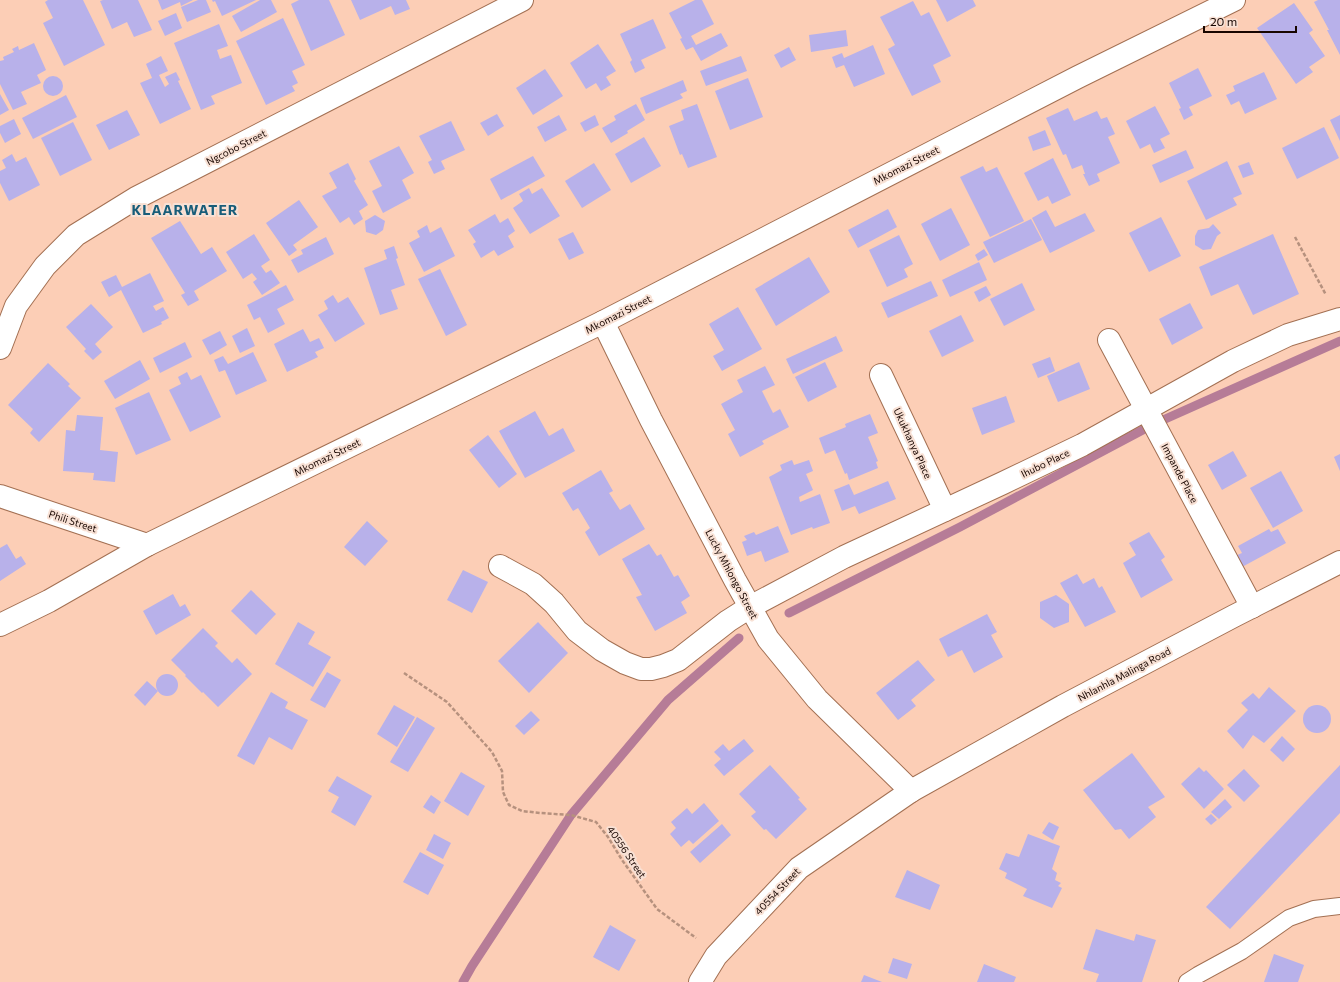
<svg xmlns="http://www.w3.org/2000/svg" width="1340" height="982" font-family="Commissioner,sans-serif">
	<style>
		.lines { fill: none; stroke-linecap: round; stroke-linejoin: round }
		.stream { stroke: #b67c97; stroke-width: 9 }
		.building { fill: #b8b1ea }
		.service-casing { stroke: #a37053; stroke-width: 18 }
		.minor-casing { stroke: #a37053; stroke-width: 24 }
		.path { stroke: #b6917e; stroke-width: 2.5; stroke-dasharray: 4 2; stroke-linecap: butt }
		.service { stroke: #fff; stroke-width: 16 }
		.minor { stroke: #fff; stroke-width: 22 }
		.labels { text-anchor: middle; stroke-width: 4; stroke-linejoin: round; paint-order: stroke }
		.street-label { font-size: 10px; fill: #180600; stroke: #f8e1d5 }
		.district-label { font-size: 14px; font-weight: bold; letter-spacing: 1px; fill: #185d79; stroke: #f8e1d5 }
	</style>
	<rect width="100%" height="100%" fill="#fcceb6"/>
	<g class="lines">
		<!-- stream -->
		<g class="stream">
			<polyline points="789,613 960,527 1154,424 1340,341"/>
			<polyline points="463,982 472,966 571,815 668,700 739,638"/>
		</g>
	</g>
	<!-- building -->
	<g class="building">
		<polygon points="48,0 83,0 105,45 64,66 43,23 53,18 45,2"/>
		<polygon points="103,0 138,0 152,30 134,37 127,22 112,29 100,1"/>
		<polygon points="158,0 193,0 181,6 180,2 162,10"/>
		<polygon points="198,0 206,0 211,12 187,22 181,7"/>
		<polygon points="212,0 256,0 222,16 215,1 213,2"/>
		<polygon points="260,0 271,0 277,12 241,32 232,16"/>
		<polygon points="299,0 329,0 345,35 311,51 291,4"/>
		<polygon points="351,0 406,0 410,9 395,15 391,6 360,20"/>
		<polygon points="695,0 702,0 714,24 691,36 696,45 721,33 728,46 701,61 693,47 686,50 680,39 682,38 669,13"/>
		<polygon points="936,0 973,0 976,6 947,22"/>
		<polygon points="1318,0 1340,0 1340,55 1327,30 1329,30 1314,2"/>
		<polygon points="913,1 921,16 929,12 951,56 933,65 941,82 912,96 888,49 895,45 880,17"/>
		<polygon points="1294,3 1313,30 1309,33 1325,56 1309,67 1313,72 1296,84 1257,28"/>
		<polygon points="176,13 182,28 165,36 158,21"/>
		<polygon points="283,18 305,65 292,71 298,83 292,86 295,91 266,105 236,41"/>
		<polygon points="653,19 666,48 641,60 645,68 635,73 630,62 632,60 620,34"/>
		<polygon points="219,24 228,46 217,50 220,59 231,55 242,83 211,96 215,104 201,110 174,43"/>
		<polygon points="846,30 848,46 811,52 809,35"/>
		<polygon points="34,43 46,70 37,75 41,83 21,92 27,104 13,110 0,84 0,61 4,60 3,57 14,52 12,49 18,46 19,50"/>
		<polygon points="598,44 616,71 606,77 611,85 601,91 596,83 586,89 570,63"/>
		<polygon points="873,45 885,74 854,87 844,65 836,68 832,57 842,53 844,58"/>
		<polygon points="789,47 796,60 781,68 774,55"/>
		<polygon points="161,56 168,71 159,75 165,87 169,84 165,77 176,72 180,80 178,81 191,109 160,124 140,83 152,78 146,64"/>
		<polygon points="741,56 747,71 706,86 700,71"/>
		<polygon points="1198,68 1212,96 1189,107 1193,115 1184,120 1179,109 1181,108 1169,83"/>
		<polygon points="545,69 563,96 533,115 516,88"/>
		<polygon points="1264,72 1277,99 1245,114 1239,101 1231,105 1226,95 1235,91 1233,86"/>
		<circle cx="53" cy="86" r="10"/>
		<polygon points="748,78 763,117 730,130 715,91"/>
		<polygon points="683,80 687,91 680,94 683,98 646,114 640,98"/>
		<polygon points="0,94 9,110 0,115"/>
		<polygon points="66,95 77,117 33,139 22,118"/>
		<polygon points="636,104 645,120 627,131 628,133 611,143 602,128 616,120 614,116"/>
		<polygon points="697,104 717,157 688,168 682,154 680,155 669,126 684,120 681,110"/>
		<polygon points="1155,106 1170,134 1160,139 1165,148 1154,153 1150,144 1140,149 1126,121"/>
		<polygon points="1068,108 1074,121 1097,111 1101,119 1107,117 1115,134 1108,137 1120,163 1097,174 1100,181 1089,186 1083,174 1085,174 1082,165 1072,169 1066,154 1063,155 1046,118"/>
		<polygon points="127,110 140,135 109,150 96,125"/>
		<polygon points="497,114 504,126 488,136 480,123"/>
		<polygon points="559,115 567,130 545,142 537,127"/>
		<polygon points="595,115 599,125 585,132 580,123"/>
		<polygon points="1340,115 1340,141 1330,120"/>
		<polygon points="14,119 21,134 5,143 0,133 0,126"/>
		<polygon points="451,121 465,150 441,161 445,169 434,174 428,162 432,160 419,136"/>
		<polygon points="73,122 92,160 60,176 41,138"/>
		<polygon points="1324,127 1339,158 1297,179 1282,148"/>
		<polygon points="1045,130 1051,145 1033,151 1028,137"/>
		<polygon points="644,137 661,166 631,183 615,154"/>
		<polygon points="399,146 414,173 402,180 411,198 383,213 372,191 382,186 369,161"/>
		<polygon points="1186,150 1194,168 1160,183 1152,165"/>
		<polygon points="12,154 16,162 26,157 40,185 9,201 0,183 0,171 6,168 2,160"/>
		<polygon points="533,156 545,176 501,200 490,179"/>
		<polygon points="1053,158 1071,195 1052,204 1048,196 1038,201 1024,173"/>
		<polygon points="1227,161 1242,194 1233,198 1237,205 1206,220 1187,181"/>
		<polygon points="1249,162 1254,174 1243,178 1238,166"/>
		<polygon points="348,163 356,179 354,181 368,205 359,211 363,219 354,225 349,217 340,223 322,196 337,188 329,173"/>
		<polygon points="594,163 611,190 582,208 565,181"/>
		<polygon points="983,166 986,172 997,167 1024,221 990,237 960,177"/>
		<polygon points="529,188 532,194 542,188 560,216 530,234 513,208 523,201 519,194"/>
		<polygon points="299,200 318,227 293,245 297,250 289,256 266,223"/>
		<polygon points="951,208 970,245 940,261 921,224"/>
		<polygon points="888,209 897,227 858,248 848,230"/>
		<polygon points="1046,210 1055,227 1085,213 1095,231 1050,253 1032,218"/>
		<polygon points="495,214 500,223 508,218 515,231 508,236 514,247 498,256 494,250 481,258 473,244 476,242 468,230"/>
		<polygon points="375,215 385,221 383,230 376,235 366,232 365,221"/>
		<polygon points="1161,217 1181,256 1149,272 1129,233"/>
		<polygon points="1031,219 1042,240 994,263 983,242"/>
		<polygon points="180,221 201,254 212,247 227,271 194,291 199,300 188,306 181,295 185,293 151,238"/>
		<polygon points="1213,224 1221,233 1217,236 1211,249 1203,250 1195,245 1195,236 1198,230 1209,228"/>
		<polygon points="427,225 430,233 441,227 455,256 424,272 409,243 420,237 417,231"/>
		<polygon points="573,232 584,253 569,260 558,239"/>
		<polygon points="254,234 270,260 261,266 266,273 271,270 280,283 262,295 253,282 257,279 252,273 243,279 226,252"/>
		<polygon points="1273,234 1299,294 1253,315 1238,284 1211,296 1199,267"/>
		<polygon points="899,235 913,264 904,269 908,277 887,287 869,250"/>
		<polygon points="326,237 334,254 298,273 291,260 303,254 301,250"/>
		<polygon points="394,246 398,258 396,259 405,285 391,290 398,309 380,315 364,268 387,259 384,250"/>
		<polygon points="984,249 988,255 978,261 975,255"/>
		<polygon points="809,257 830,292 776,326 755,289"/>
		<polygon points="979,262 987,280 950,297 942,280"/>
		<polygon points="440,269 467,325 446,336 418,279"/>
		<polygon points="150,273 164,301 153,306 156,311 163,307 169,318 161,322 162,324 143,333 121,290 109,297 101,282 116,275 122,287"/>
		<polygon points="931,281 938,296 888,318 881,303"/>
		<polygon points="1022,283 1035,310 1004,326 990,299"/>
		<polygon points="286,285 294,300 277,309 285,324 268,333 260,317 254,320 247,305"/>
		<polygon points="986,286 991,295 979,302 974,292"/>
		<polygon points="333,295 338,303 348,297 365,324 335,342 318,315 328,309 324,301"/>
		<polygon points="1190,303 1203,328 1172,345 1159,319"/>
		<polygon points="91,304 113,327 95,344 102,352 93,360 84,351 86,349 66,327"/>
		<polygon points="738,307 762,349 722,371 713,356 724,350 709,324"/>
		<polygon points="961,315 974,341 942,357 929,331"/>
		<polygon points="247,328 255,346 240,353 232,336"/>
		<polygon points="303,329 310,342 319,338 324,348 315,352 318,357 287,372 274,344"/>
		<polygon points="220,331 227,345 210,355 202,340"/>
		<polygon points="836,336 843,351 793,374 786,359"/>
		<polygon points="185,342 192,357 160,373 153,358"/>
		<polygon points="253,352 267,381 236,395 225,370 219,372 214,360 223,356 228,364"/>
		<polygon points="1050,357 1055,371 1038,378 1032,364"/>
		<polygon points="140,360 150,379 115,399 104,381"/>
		<polygon points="825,362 837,387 808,402 795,377"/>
		<polygon points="1079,362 1090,389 1058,402 1047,376"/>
		<polygon points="48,363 70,384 68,386 81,398 39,442 30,433 33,429 8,405"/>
		<polygon points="765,366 775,385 762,391 773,413 780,409 789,427 762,441 764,444 740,457 728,434 735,430 721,404 743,392 737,380"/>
		<polygon points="187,372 191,380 201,375 221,417 190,432 169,390 181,384 178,377"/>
		<polygon points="149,392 171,440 136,455 115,408"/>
		<polygon points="1006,396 1015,422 982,435 972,408"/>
		<polygon points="535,411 549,436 563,428 575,451 525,478 499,431"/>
		<polygon points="870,414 878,433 868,437 878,461 876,462 878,468 849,480 847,473 845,474 835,450 825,454 819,438 846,427 845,424"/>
		<polygon points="77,415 103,417 100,450 118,452 115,482 93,480 94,473 63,471 66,430 75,431"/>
		<polygon points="488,435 517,474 499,488 469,450"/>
		<polygon points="1233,451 1247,476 1222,490 1208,465"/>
		<polygon points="1340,454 1340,471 1334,457"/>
		<polygon points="792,460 794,465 809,460 813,471 806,474 813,490 799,497 800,502 820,494 830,523 813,529 812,527 791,535 769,477 782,470 780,465"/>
		<polygon points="601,470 613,491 609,493 620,510 630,504 645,529 599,556 585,532 590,528 578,508 573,511 562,493"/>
		<polygon points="1281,471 1303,511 1273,528 1250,488"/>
		<polygon points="888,481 896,499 859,514 855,506 842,511 834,490 849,484 854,495"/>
		<polygon points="367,521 388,541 365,566 344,547"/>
		<polygon points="778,526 789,552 765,562 761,551 747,556 742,542 747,540 744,536 754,532 756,535"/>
		<polygon points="1269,529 1271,532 1278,529 1286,543 1242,567 1235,556 1242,553 1238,546"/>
		<polygon points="1149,532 1165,557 1161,560 1173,580 1141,598 1123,563 1136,555 1129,543"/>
		<polygon points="7,544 16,559 21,556 26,564 0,581 0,548"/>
		<polygon points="649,544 657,556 661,554 674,577 678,575 690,596 681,602 687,613 655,631 636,597 642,595 622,559"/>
		<polygon points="463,570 488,582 472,613 447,600"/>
		<polygon points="1077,574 1083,584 1094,578 1099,588 1102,586 1116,612 1085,627 1060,583"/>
		<polygon points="251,590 276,614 256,635 231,611"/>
		<polygon points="173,594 180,607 185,604 191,615 156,635 143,611"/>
		<polygon points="1056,595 1069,604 1069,622 1054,628 1040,618 1040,602"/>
		<polygon points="987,614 997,632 991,635 1003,657 974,673 962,650 948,657 939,639"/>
		<polygon points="298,622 315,632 308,644 331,657 313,687 275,664"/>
		<polygon points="538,622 568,653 529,693 498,661"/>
		<polygon points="203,628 218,643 215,646 232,663 237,658 252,674 218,707 203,692 202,693 185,676 186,675 171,660"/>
		<polygon points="918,660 935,680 911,700 916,706 898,720 876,693"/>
		<polygon points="327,672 341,680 325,708 310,700"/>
		<circle cx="167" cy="685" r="11"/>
		<polygon points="147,681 158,691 145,706 134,695"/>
		<polygon points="1269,687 1296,711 1264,743 1253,735 1243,749 1227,731 1248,710 1241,703 1253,693 1259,699"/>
		<polygon points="271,692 288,702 285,708 308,720 292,750 269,737 254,765 237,756"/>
		<polygon points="394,705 415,717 397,747 377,734"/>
		<circle cx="1317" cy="719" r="14"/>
		<polygon points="531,711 540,720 524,735 515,726"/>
		<polygon points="417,717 435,728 408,772 390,762"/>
		<polygon points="1282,736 1295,749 1283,762 1270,750"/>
		<polygon points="744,739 754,751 724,776 714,765 721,759 714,752 723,744 729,751"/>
		<polygon points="1132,753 1165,797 1148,807 1156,817 1129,839 1121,829 1115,830 1083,790"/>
		<polygon points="770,765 800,798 798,799 807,809 776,839 766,829 764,830 751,816 756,812 739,794"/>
		<polygon points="1340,765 1340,813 1230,929 1206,907"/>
		<polygon points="1199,767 1204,772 1206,770 1224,789 1204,809 1181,784"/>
		<polygon points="1244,769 1260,786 1244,802 1227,785"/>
		<polygon points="461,772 485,786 468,816 444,801"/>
		<polygon points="337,776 372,796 355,826 331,812 339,797 328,791"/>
		<polygon points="431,795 441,802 434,814 423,807"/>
		<polygon points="1225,799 1232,807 1219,819 1211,812"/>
		<polygon points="704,803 719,821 693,844 689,840 681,847 670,834 676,828 671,822 687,808 692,814"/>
		<polygon points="1211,814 1217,820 1211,825 1205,819"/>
		<polygon points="1049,822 1059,827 1053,840 1042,833"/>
		<polygon points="722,824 731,835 700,863 690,852"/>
		<polygon points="434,834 451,843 443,859 426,850"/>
		<polygon points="1028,834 1060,846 1052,869 1057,873 1055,880 1061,883 1058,886 1062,888 1052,908 1023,896 1027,889 1005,878 1007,873 999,869 1006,853 1019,857"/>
		<polygon points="420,852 444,865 428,895 403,882"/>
		<polygon points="907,870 940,885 930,910 895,897"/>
		<polygon points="610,925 636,940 619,971 593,957"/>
		<polygon points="1096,929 1134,941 1136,934 1156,940 1142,982 1096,982 1099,974 1083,969"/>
		<polygon points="1274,954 1304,965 1298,982 1264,982"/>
		<polygon points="893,958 912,964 907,979 888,973"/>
		<polygon points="984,964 1016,977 1014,982 977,982"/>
		<polygon points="864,975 882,982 861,982"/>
	</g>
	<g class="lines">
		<defs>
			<polyline id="service" points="1187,982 1198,975 1242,951 1289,918 1314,909 1340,906"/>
			<g id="minor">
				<polyline points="603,322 651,420 735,580 768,639 817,699 911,791"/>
				<polyline points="1109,340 1252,607"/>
				<polyline points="0,348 16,306 45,266 76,235 136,198 522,0"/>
				<polyline points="881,375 945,510"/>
				<polyline points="0,496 147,545"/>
				<polyline points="500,566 533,584 554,603 577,631 602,650 625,663 641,669 651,669 663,666 678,660 728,621 750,607 844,557 1003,483 1082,445 1233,361 1288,335 1340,319"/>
				<polyline points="0,625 49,601 147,545 603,322 1078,77 1234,0"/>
				<polyline points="700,982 716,956 799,868 911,791 1063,706 1234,616 1340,562"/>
			</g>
		</defs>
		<!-- service casing -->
		<use href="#service" class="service-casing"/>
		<!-- minor casing -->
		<use href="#minor" class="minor-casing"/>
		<!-- path -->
		<g class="path">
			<polyline points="1295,237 1326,295"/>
			<polyline points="404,673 447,702 492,752 502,771 503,792 509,805 522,811 540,813 571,815 596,822 608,837 622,860 657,909 696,938"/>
		</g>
		<!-- service -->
		<use href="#service" class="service"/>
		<!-- minor -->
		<use href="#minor" class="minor"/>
	</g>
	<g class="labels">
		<!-- street labels -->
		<g class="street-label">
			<text transform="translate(236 147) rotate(-27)" y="4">Ngcobo Street</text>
			<text transform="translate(906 165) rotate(-27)" y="4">Mkomazi Street</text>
			<text transform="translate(618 314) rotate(-27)" y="4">Mkomazi Street</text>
			<text transform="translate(913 443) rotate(65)" y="4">Ukukhanya Place</text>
			<text transform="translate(327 457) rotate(-26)" y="4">Mkomazi Street</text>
			<text transform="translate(1045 463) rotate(-26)" y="4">Ihubo Place</text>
			<text transform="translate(1180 473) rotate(62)" y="4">Impande Place</text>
			<text transform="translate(73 521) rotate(18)" y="4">Phili Street</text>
			<text transform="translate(732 574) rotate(62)" y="4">Lucky Mhlongo Street</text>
			<text transform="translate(1124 674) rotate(-28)" y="4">Nhlanhla Malinga Road</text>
			<text transform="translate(627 852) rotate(56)" y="4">40556 Street</text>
			<text transform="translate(777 891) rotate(-46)" y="4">40554 Street</text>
		</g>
		<!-- district labels -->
		<g class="district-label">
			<text x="185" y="215">KLAARWATER</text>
		</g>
	</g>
	<!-- scale -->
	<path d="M1204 26v6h92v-6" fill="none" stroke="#180600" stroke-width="2"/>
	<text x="1210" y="26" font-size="12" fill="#180600" stroke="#f8e1d5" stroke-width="3" paint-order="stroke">20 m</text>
</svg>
